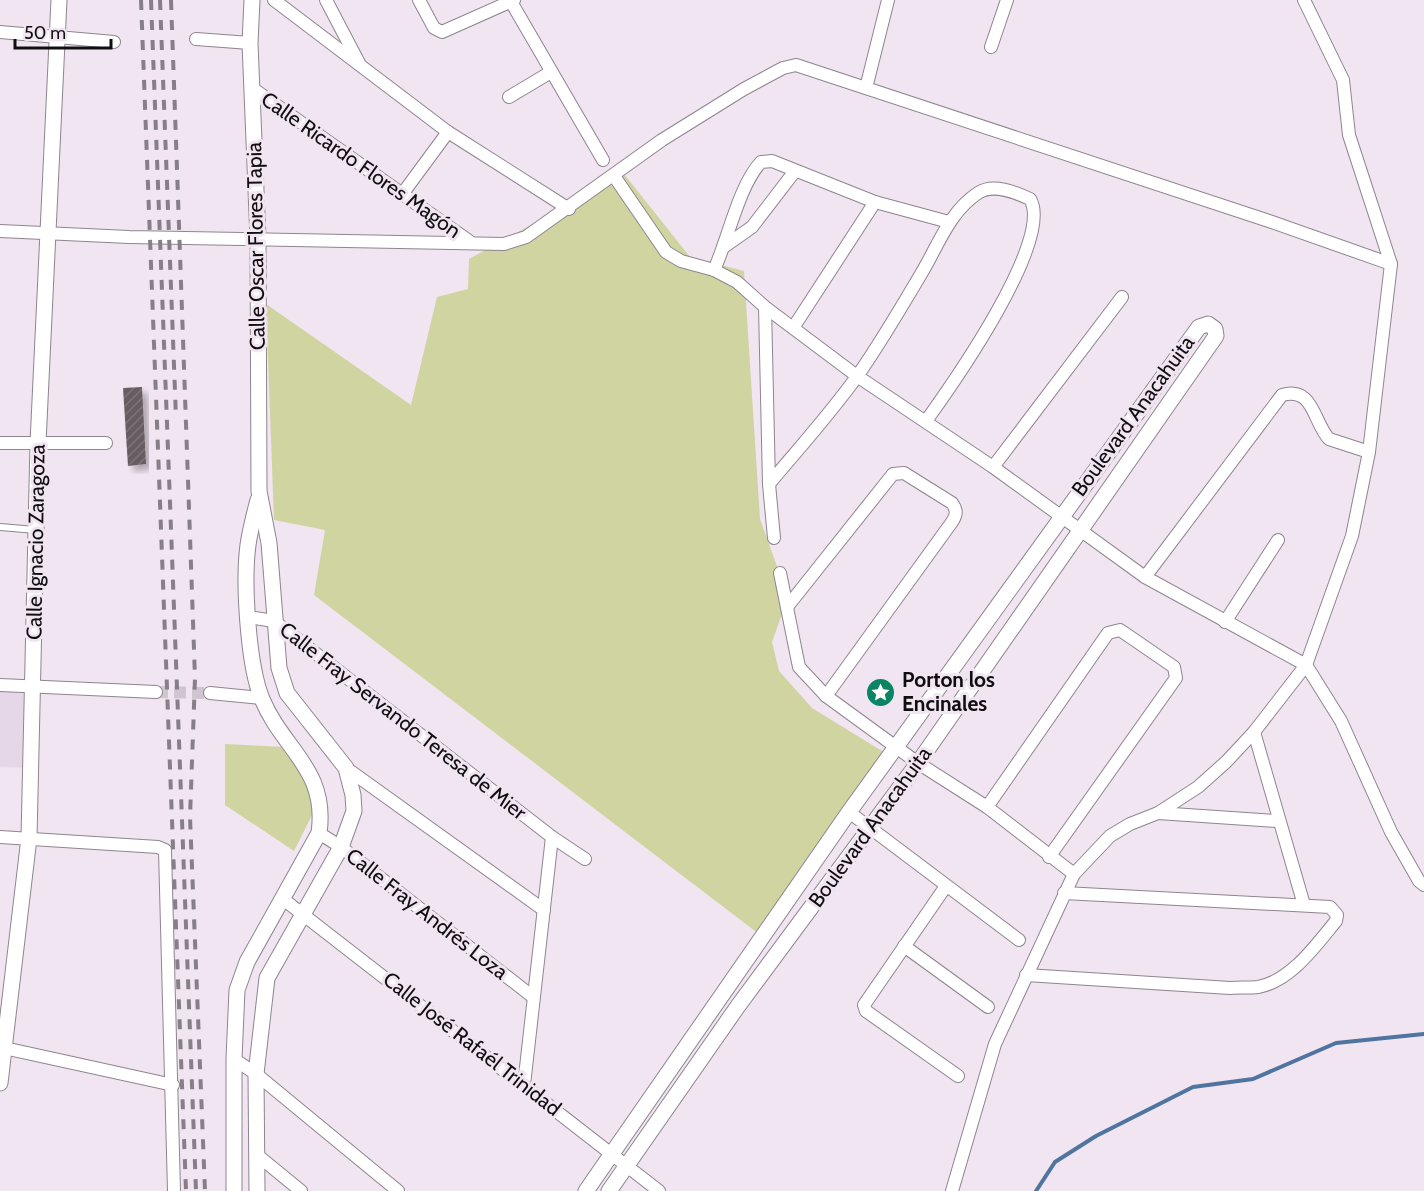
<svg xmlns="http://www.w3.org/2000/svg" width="1424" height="1191" font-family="Cabin,sans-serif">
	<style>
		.built { fill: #e6d7e8 }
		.green { fill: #d0d4a0 }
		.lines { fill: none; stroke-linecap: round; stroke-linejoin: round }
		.stream { stroke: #4f74a0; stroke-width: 4 }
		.building { fill: url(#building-hatch); filter: url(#shadow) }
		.minor-tunnel { stroke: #cfc5d0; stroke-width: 12; stroke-dasharray: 12 6; stroke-linecap: butt }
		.service-casing { stroke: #8e858f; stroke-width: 8 }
		.minor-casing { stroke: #8e858f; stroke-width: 14 }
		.tertiary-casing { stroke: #8e858f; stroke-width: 17 }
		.service { stroke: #fff; stroke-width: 6 }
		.minor { stroke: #fff; stroke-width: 12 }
		.tertiary { stroke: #fff; stroke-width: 15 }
		.rail { stroke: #867f87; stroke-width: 4; stroke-dasharray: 10 10; stroke-linecap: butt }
		.labels { text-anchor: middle; stroke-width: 6; stroke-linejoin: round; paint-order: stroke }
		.street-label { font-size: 21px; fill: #110e12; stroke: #f0e5f1 }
		.poi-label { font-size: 21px; font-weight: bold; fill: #110e12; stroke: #f0e5f1; text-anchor: start }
	</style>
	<defs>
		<pattern id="building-hatch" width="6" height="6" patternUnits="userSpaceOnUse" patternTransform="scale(1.5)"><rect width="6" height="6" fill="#685c63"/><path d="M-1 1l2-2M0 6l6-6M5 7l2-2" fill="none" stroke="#7c7378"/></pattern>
		<filter id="shadow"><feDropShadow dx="5.5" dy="5.5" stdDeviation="3" flood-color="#0004"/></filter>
	</defs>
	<rect width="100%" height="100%" fill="#f0e5f1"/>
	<!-- built -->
	<polygon class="built" points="0,686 32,687 30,768 0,767"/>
	<!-- green -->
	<g class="green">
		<polygon points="624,174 690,257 744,271 760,519 788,597 772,642 779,671 812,708 895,759 759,934 314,595 325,530 274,520 266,304 411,405 437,297 468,289 469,259"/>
		<polygon points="225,744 285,747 305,778 313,813 294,851 225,805"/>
	</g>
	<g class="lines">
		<!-- stream -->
		<polyline class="stream" points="1036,1191 1055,1162 1096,1136 1193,1087 1253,1079 1336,1043 1424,1034"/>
	</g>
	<!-- building -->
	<polygon class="building" points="142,387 146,464 128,466 123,388"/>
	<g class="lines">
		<!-- minor-tunnel -->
		<polyline class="minor-tunnel" points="156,692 210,693"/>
		<defs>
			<polyline id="service" points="0,527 36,530"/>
			<g id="minor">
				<polyline points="274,0 448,132 569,209"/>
				<polyline points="326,0 359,63"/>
				<polyline points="419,0 434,28 442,32 514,0"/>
				<polyline points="510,0 603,160"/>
				<polyline points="0,32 114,42"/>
				<polyline points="196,39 250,43"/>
				<polyline points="991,47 1007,0"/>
				<polyline points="252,88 469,241"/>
				<polyline points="866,88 888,0"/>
				<polyline points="509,97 551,72"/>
				<polyline points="614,176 666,252 681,261 714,270 737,282 765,307 857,376 993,467 1145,577 1306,665 1341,721 1391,832 1419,881 1424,885"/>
				<polyline points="403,193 448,132"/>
				<polyline points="0,231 129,237 504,244 526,237 662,140 744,89 783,68 796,65 1269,221 1391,264"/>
				<polyline points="725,246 752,227 795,171"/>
				<path d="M714,270C728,240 739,185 761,162L772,161L875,202L949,222"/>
				<polyline points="765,307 769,484 774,538"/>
				<polyline points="793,328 875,202"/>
				<polyline points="0,443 106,443"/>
				<polyline points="993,467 1122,297"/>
				<path d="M769,484C799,448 831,413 858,375C881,342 901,308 921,274C938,246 949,212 978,193C993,183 1015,192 1030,199C1055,239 952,385 926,421"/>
				<polyline points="780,573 799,667 826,696 918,763 987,807 1074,874"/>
				<path d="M1145,577L1282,395C1314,386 1313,422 1329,439L1369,452"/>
				<path d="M787,607L893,474L904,473L952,503C957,510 957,514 952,522L826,696"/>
				<polyline points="248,617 274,621 552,837 585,859"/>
				<polyline points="1225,622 1278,540"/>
				<polyline points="0,685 156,692"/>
				<polyline points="210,693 262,698"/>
				<polyline points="1254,732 1304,905"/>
				<polyline points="346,768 544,910"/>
				<polyline points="987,807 1108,633 1120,630 1174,667 1176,678 1049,857"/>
				<polyline points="849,812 1019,940"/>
				<polyline points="1158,813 1277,821"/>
				<polyline points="319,833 341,847 533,997"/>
				<polyline points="0,837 158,847 165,850 174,1191"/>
				<polyline points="946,886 864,1005 866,1011 958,1076"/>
				<polyline points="283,899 659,1191"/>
				<polyline points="904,946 988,1007"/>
				<path d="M1026,975L1230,988C1239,987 1249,988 1258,987C1291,981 1316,945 1336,921L1337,915L1330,907L1064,893"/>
				<polyline points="0,1047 173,1085"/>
				<polyline points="234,1059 256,1074 398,1191"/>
				<polyline points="524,1085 552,837"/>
				<polyline points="257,1155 301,1191"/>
				<polyline points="952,1191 995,1044 1074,874 1110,836 1130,824 1158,813 1198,787 1226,762 1254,732 1306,665 1352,536 1369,452 1391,264 1349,135 1343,80 1304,0"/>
			</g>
			<g id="tertiary">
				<polyline points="252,0 250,43 258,239 259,491 269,543 279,668 287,693 346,768 353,795 354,811 341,847 267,978 256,1074 257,1191"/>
				<polyline points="0,1083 29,838 38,443 59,0"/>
				<path d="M234,1191V1059L237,990L247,962L319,833C328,769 283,750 262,699C248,665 243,582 248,545C250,530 254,515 258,500"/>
				<polyline points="586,1191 849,812 1199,327 1208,324 1215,329 1216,336 918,763 738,1006 609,1191"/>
			</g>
		</defs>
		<!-- service casing -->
		<use href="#service" class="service-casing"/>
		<!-- minor casing -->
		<use href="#minor" class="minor-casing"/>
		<!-- tertiary casing -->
		<use href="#tertiary" class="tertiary-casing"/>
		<!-- service -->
		<use href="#service" class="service"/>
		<!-- minor -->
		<use href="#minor" class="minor"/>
		<!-- tertiary -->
		<use href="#tertiary" class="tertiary"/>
		<!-- rail -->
		<g class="rail">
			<polyline points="141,0 186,1191"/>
			<polyline points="151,0 196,1191"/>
			<polyline points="160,0 176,418"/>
			<polyline points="171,0 195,678 190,817 205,1191"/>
		</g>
	</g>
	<!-- icons -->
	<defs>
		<symbol id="sight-disc" viewBox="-11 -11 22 22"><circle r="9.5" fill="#0a8464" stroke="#f0e5f1"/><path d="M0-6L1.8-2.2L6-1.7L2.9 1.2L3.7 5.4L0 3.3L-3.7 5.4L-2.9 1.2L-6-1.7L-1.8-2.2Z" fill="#fff"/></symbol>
	</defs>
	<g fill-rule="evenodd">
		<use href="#sight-disc" x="864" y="676" width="33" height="33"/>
	</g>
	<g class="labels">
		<!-- street labels -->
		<g class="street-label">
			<text transform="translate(361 165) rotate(35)" y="7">Calle Ricardo Flores Magón</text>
			<text transform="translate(256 246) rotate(-91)" y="7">Calle Oscar Flores Tapia</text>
			<text transform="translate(1133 416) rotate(-54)" y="7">Boulevard Anacahuita</text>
			<text transform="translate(36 542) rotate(-89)" y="7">Calle Ignacio Zaragoza</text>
			<text transform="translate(403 721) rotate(38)" y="7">Calle Fray Servando Teresa de Mier</text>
			<text transform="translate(870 827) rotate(-54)" y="7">Boulevard Anacahuita</text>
			<text transform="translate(427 914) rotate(38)" y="7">Calle Fray Andrés Loza</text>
			<text transform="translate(472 1044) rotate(38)" y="7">Calle José Rafaél Trinidad</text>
		</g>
		<!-- poi labels -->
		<g class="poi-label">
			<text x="902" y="687">Porton los<tspan x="902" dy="24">Encinales</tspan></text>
		</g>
	</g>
	<!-- scale -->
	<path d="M15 39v9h96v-9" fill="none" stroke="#110e12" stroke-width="3"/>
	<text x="24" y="39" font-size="18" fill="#110e12" stroke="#f0e5f1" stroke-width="4.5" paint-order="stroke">50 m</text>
</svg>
